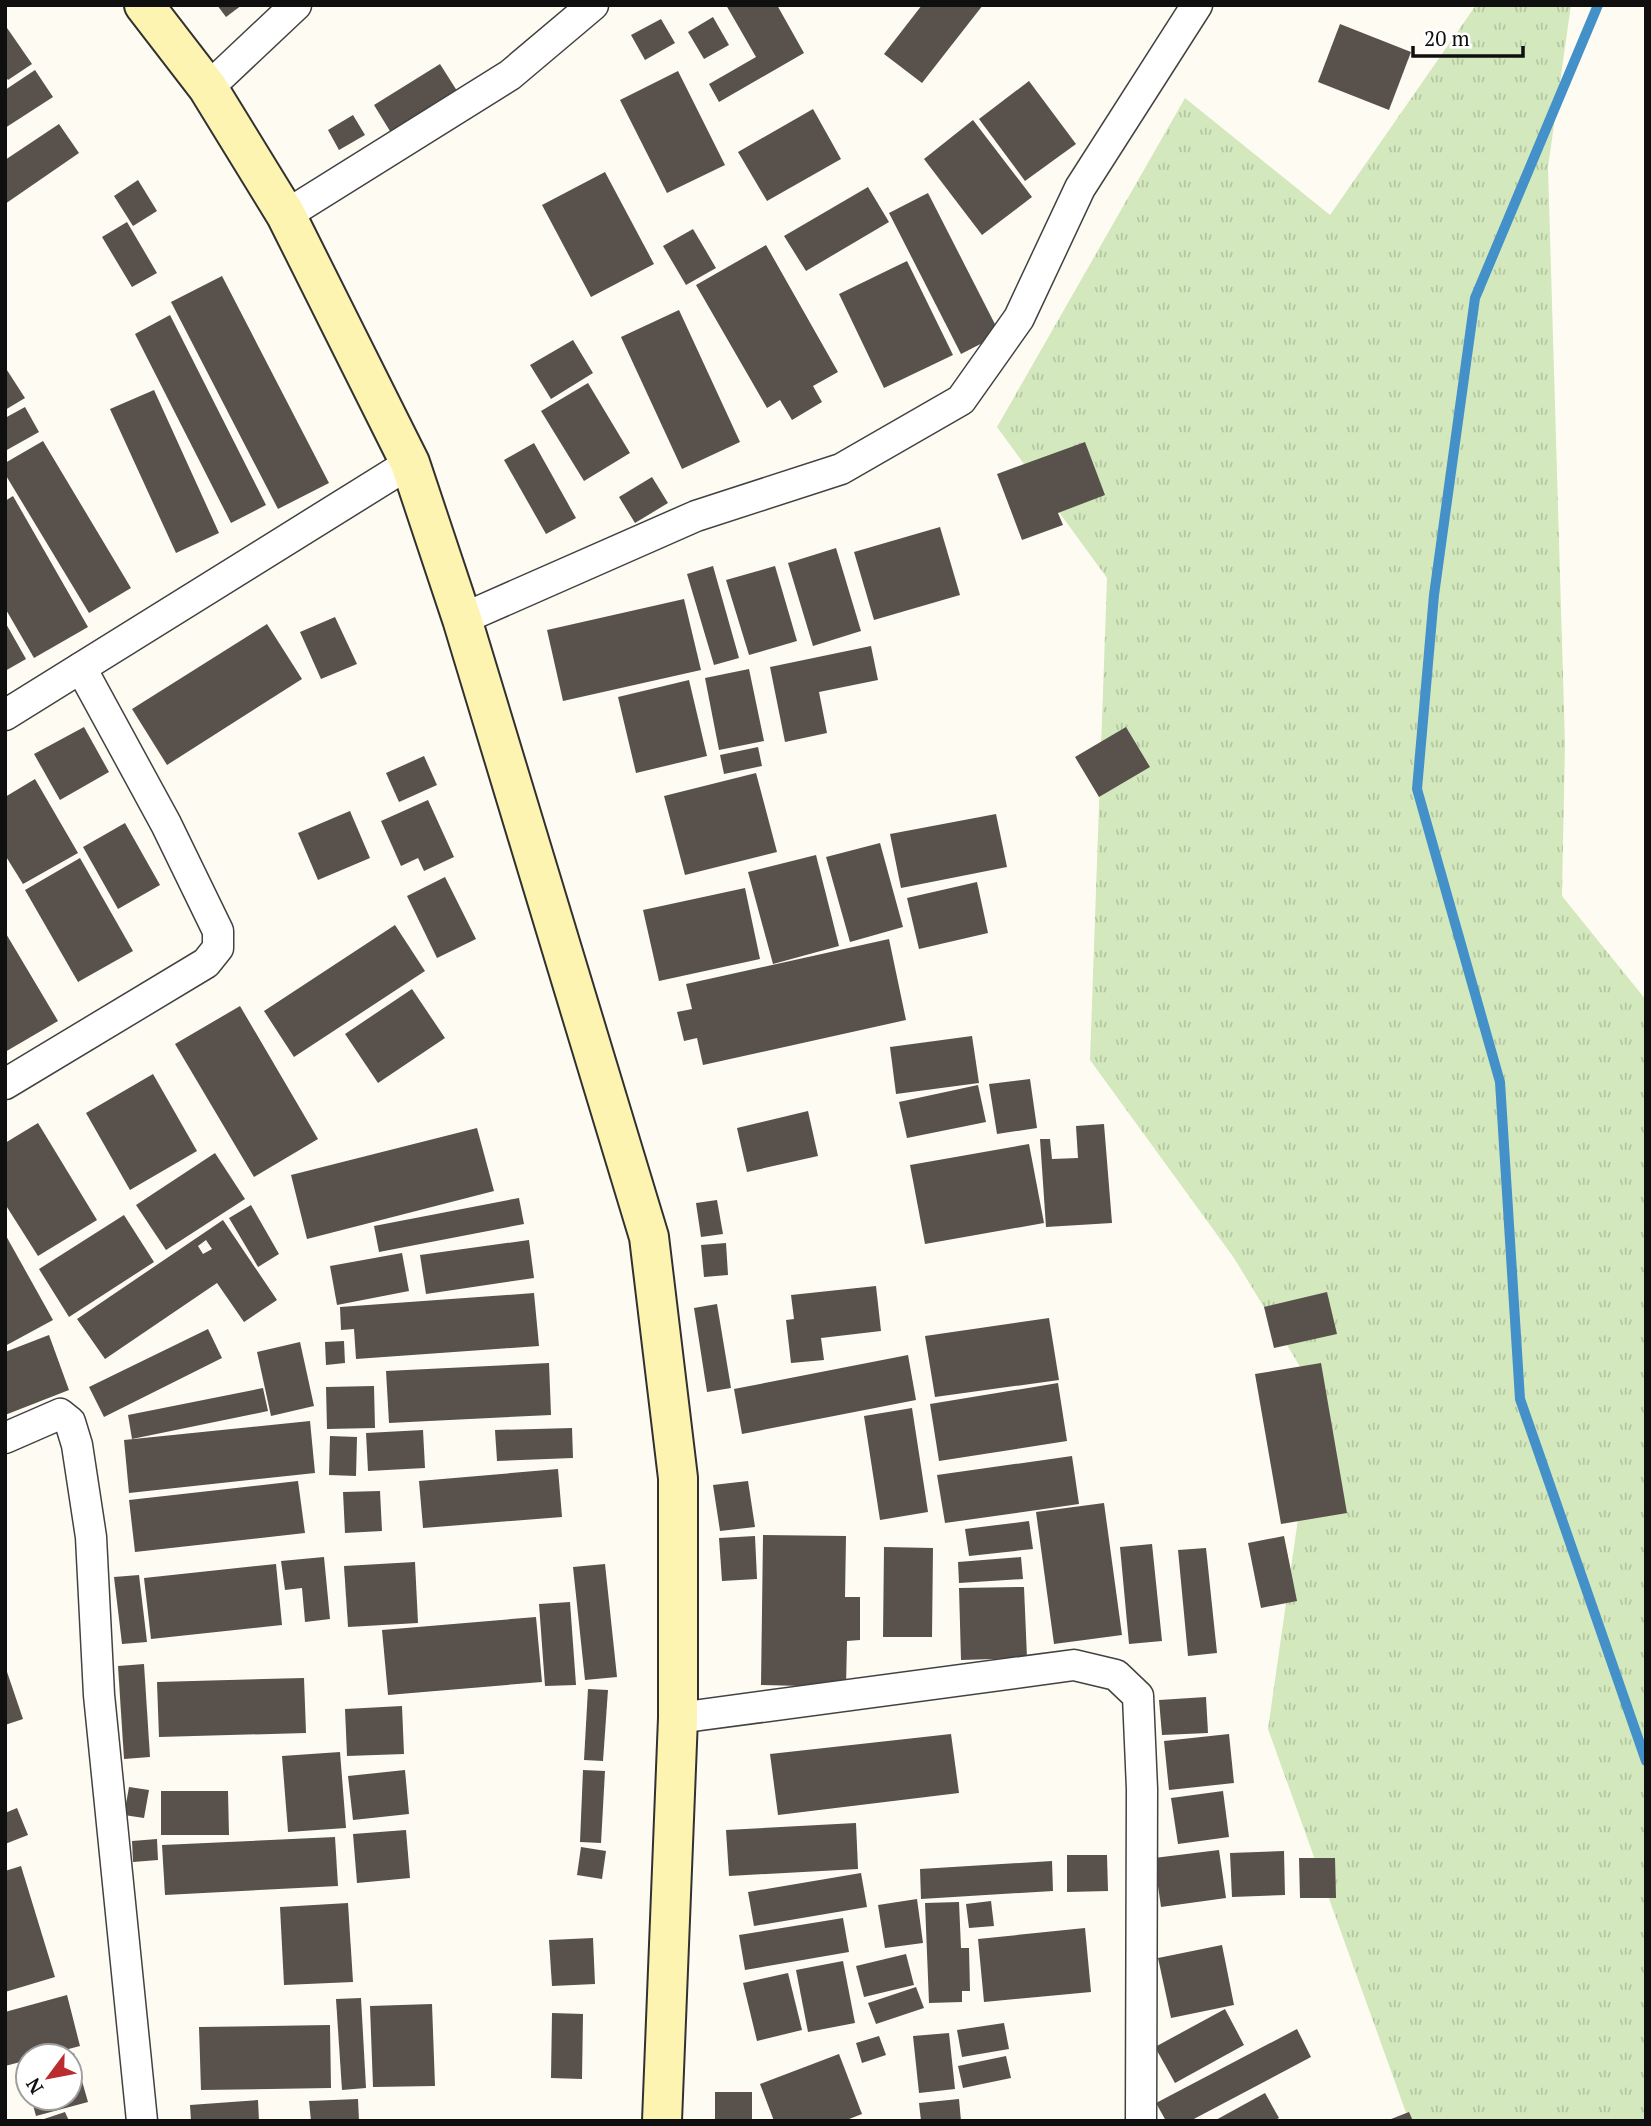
<svg xmlns="http://www.w3.org/2000/svg" width="1651" height="2126" font-family="'PT Serif',serif">
	<style>
		.grass { fill: url(#grass-tufts) }
		.lines { fill: none; stroke-linecap: round; stroke-linejoin: round }
		.stream { stroke: #4391c8; stroke-width: 10 }
		.building { fill: #58514c; fill-rule: evenodd }
		.street-casing { stroke: #424242; stroke-width: 33 }
		.secondary-casing { stroke: #313131; stroke-width: 42 }
		.street { stroke: #fff; stroke-width: 30 }
		.secondary { stroke: #fcf4b0; stroke-width: 38 }
	</style>
	<defs>
		<pattern id="grass-tufts" width="24" height="20" patternUnits="userSpaceOnUse" patternTransform="scale(1.75)"><rect width="24" height="20" fill="#d3e8bd"/><path d="M3 7l-1-3M5 7V3M7 7l1-3M15 17l-1-3M17 17v-4M19 17l1-3" fill="none" stroke="#b4c6a1"/></pattern>
	</defs>
	<rect width="100%" height="100%" fill="#fefcf2"/>
	<!-- grass -->
	<polygon class="grass" points="1476,5 1571,5 1548,167 1565,744 1562,896 1646,1000 1646,2121 1409,2121 1268,1729 1316,1393 1234,1258 1090,1060 1107,578 997,427 1185,98 1330,215"/>
	<g class="lines">
		<!-- stream -->
		<polyline class="stream" points="1598,5 1475,298 1434,595 1417,789 1500,1082 1520,1399 1646,1761"/>
	</g>
	<!-- building -->
	<g class="building">
		<polygon points="217,5 242,5 226,17"/>
		<polygon points="726,5 777,5 804,53 719,102 709,84 756,57"/>
		<polygon points="922,5 983,5 922,83 884,54"/>
		<polygon points="713,17 729,45 704,59 688,32"/>
		<polygon points="661,19 675,43 645,60 631,35"/>
		<polygon points="1340,24 1411,52 1389,110 1318,82"/>
		<polygon points="5,25 32,64 8,80 5,76"/>
		<polygon points="440,64 459,94 393,136 374,105"/>
		<polygon points="35,70 53,97 5,128 5,90"/>
		<polygon points="678,71 725,165 667,193 620,100"/>
		<polygon points="1029,81 1076,144 1025,181 979,119"/>
		<polygon points="813,109 841,159 767,201 738,152"/>
		<polygon points="353,115 365,135 339,150 328,130"/>
		<polygon points="973,120 1032,197 982,235 924,159"/>
		<polygon points="59,124 79,153 5,204 5,160"/>
		<polygon points="605,172 654,264 591,297 542,205"/>
		<polygon points="138,180 157,211 133,226 114,196"/>
		<polygon points="868,187 889,222 806,271 784,236"/>
		<polygon points="928,193 1000,334 961,354 889,213"/>
		<polygon points="127,222 157,273 132,287 102,237"/>
		<polygon points="693,229 716,268 686,285 663,246"/>
		<polygon points="766,245 838,372 813,386 822,402 792,420 780,400 767,408 696,285"/>
		<polygon points="907,261 953,355 884,388 839,294"/>
		<polygon points="222,276 329,483 278,509 171,302"/>
		<polygon points="679,310 740,442 682,469 621,337"/>
		<polygon points="170,315 266,505 231,523 135,334"/>
		<polygon points="573,340 593,373 551,399 530,365"/>
		<polygon points="5,367 25,398 5,410"/>
		<polygon points="588,383 630,453 584,481 541,411"/>
		<polygon points="154,390 219,533 176,553 110,409"/>
		<polygon points="25,407 39,432 5,451 5,418"/>
		<polygon points="43,441 131,588 89,613 5,474 5,463"/>
		<polygon points="1085,442 1105,495 1058,513 1063,525 1022,540 997,474"/>
		<polygon points="534,443 576,518 546,534 504,460"/>
		<polygon points="652,477 668,503 635,523 619,497"/>
		<polygon points="13,496 88,627 34,658 5,608 5,501"/>
		<polygon points="940,527 960,595 874,620 854,552"/>
		<polygon points="836,548 861,631 813,646 788,563"/>
		<polygon points="713,566 739,658 714,665 687,574"/>
		<polygon points="775,566 797,641 749,655 726,580"/>
		<polygon points="684,599 701,670 563,701 547,630"/>
		<polygon points="335,617 357,664 321,679 300,632"/>
		<polygon points="5,622 26,659 5,671"/>
		<polygon points="267,624 302,679 167,765 132,709"/>
		<polygon points="871,646 878,680 819,692 827,733 785,742 770,667"/>
		<polygon points="749,669 764,741 719,750 705,678"/>
		<polygon points="689,680 707,756 636,773 618,697"/>
		<polygon points="84,727 109,772 60,800 34,754"/>
		<polygon points="1126,727 1150,767 1099,797 1075,757"/>
		<polygon points="758,747 762,766 724,774 720,755"/>
		<polygon points="424,756 437,785 399,802 386,773"/>
		<polygon points="756,773 777,852 685,875 664,796"/>
		<polygon points="35,779 78,853 23,884 5,855 5,797"/>
		<polygon points="428,800 454,857 424,871 418,858 401,866 381,821"/>
		<polygon points="350,811 370,858 318,880 298,833"/>
		<polygon points="996,814 1007,867 901,888 890,834"/>
		<polygon points="125,823 160,885 118,909 83,847"/>
		<polygon points="880,843 903,927 850,942 826,857"/>
		<polygon points="816,855 839,946 773,964 748,872"/>
		<polygon points="80,858 133,951 78,982 25,890"/>
		<polygon points="445,877 476,939 437,958 407,896"/>
		<polygon points="977,882 988,933 919,949 907,898"/>
		<polygon points="745,888 760,959 659,981 643,910"/>
		<polygon points="395,925 425,971 294,1057 264,1011"/>
		<polygon points="5,932 58,1021 5,1052"/>
		<polygon points="889,939 906,1020 703,1065 697,1038 684,1041 677,1012 692,1009 686,984"/>
		<polygon points="412,989 445,1038 378,1083 345,1034"/>
		<polygon points="240,1006 318,1139 254,1177 175,1044"/>
		<polygon points="972,1036 979,1083 896,1094 890,1047"/>
		<polygon points="153,1074 197,1151 130,1190 86,1113"/>
		<polygon points="1030,1079 1037,1128 997,1134 989,1084"/>
		<polygon points="978,1085 986,1122 907,1138 899,1102"/>
		<polygon points="808,1111 818,1156 747,1172 737,1128"/>
		<polygon points="38,1123 97,1220 38,1256 5,1204 5,1143"/>
		<polygon points="1104,1124 1112,1223 1046,1227 1040,1139 1050,1139 1052,1159 1078,1158 1076,1126"/>
		<polygon points="477,1128 494,1191 307,1239 291,1175"/>
		<polygon points="1029,1144 1044,1223 925,1244 910,1165"/>
		<polygon points="215,1153 245,1199 166,1250 136,1205"/>
		<polygon points="519,1198 524,1224 379,1252 374,1226"/>
		<polygon points="717,1200 723,1234 701,1237 696,1203"/>
		<polygon points="251,1205 279,1254 258,1267 229,1218"/>
		<polygon points="124,1215 154,1262 69,1317 39,1269"/>
		<path d="M223,1220L277,1300L244,1322L217,1283L105,1359L77,1319ZM206,1240L212,1249L203,1254L198,1246Z"/>
		<polygon points="5,1234 53,1320 5,1346"/>
		<polygon points="529,1240 534,1278 426,1294 420,1255"/>
		<polygon points="726,1243 728,1275 704,1277 701,1245"/>
		<polygon points="402,1253 409,1291 337,1305 330,1266"/>
		<polygon points="876,1286 881,1331 821,1338 824,1360 791,1363 786,1320 794,1319 791,1295"/>
		<polygon points="1327,1292 1337,1334 1274,1348 1264,1307"/>
		<polygon points="534,1293 539,1346 356,1359 354,1329 341,1330 340,1307"/>
		<polygon points="717,1304 731,1388 707,1392 694,1308"/>
		<polygon points="1049,1318 1059,1380 935,1397 925,1336"/>
		<polygon points="208,1329 222,1358 104,1417 89,1387"/>
		<polygon points="49,1335 69,1390 5,1415 5,1352"/>
		<polygon points="344,1341 345,1363 326,1365 325,1342"/>
		<polygon points="300,1342 314,1406 271,1416 257,1352"/>
		<polygon points="908,1355 916,1400 742,1434 734,1389"/>
		<polygon points="549,1363 551,1415 389,1423 386,1371"/>
		<polygon points="1321,1363 1347,1513 1281,1524 1255,1374"/>
		<polygon points="1058,1383 1067,1441 939,1461 930,1404"/>
		<polygon points="374,1386 375,1428 327,1429 326,1387"/>
		<polygon points="263,1388 268,1411 132,1439 128,1415"/>
		<polygon points="912,1408 928,1512 880,1520 864,1416"/>
		<polygon points="310,1421 315,1473 129,1493 124,1440"/>
		<polygon points="572,1428 573,1458 497,1461 495,1430"/>
		<polygon points="423,1430 425,1468 368,1471 366,1433"/>
		<polygon points="330,1436 357,1437 356,1476 329,1475"/>
		<polygon points="1072,1456 1079,1504 945,1523 937,1475"/>
		<polygon points="558,1469 562,1517 423,1528 419,1481"/>
		<polygon points="298,1481 305,1533 135,1552 129,1500"/>
		<polygon points="748,1481 755,1527 720,1531 713,1485"/>
		<polygon points="380,1491 382,1531 345,1533 343,1492"/>
		<polygon points="1104,1503 1122,1635 1054,1644 1036,1512"/>
		<polygon points="1029,1521 1033,1549 969,1556 965,1529"/>
		<polygon points="763,1535 846,1536 845,1597 860,1597 860,1640 847,1641 846,1687 761,1685"/>
		<polygon points="755,1536 757,1579 722,1581 719,1538"/>
		<polygon points="1284,1536 1297,1601 1261,1608 1248,1543"/>
		<polygon points="1152,1544 1162,1641 1129,1644 1120,1547"/>
		<polygon points="884,1547 933,1548 932,1637 883,1637"/>
		<polygon points="1206,1548 1217,1653 1188,1656 1178,1550"/>
		<polygon points="324,1557 330,1619 305,1622 302,1588 285,1590 281,1561"/>
		<polygon points="1021,1557 1023,1579 959,1583 958,1562"/>
		<polygon points="415,1562 418,1623 348,1627 344,1566"/>
		<polygon points="276,1564 282,1625 151,1639 144,1578"/>
		<polygon points="605,1564 617,1677 585,1680 573,1567"/>
		<polygon points="139,1575 147,1642 122,1644 114,1577"/>
		<polygon points="1024,1587 1027,1658 961,1660 959,1588"/>
		<polygon points="570,1602 576,1685 545,1686 539,1604"/>
		<polygon points="536,1617 542,1682 388,1695 382,1630"/>
		<polygon points="144,1664 150,1757 124,1759 118,1666"/>
		<polygon points="5,1666 23,1719 5,1725"/>
		<polygon points="304,1678 306,1733 159,1737 157,1682"/>
		<polygon points="588,1689 608,1690 603,1761 584,1760"/>
		<polygon points="1206,1697 1208,1733 1162,1735 1159,1700"/>
		<polygon points="402,1706 404,1754 347,1756 345,1709"/>
		<polygon points="951,1734 959,1793 778,1815 770,1754"/>
		<polygon points="1229,1734 1234,1783 1169,1790 1164,1741"/>
		<polygon points="340,1752 346,1828 288,1832 282,1756"/>
		<polygon points="405,1770 409,1814 353,1820 348,1776"/>
		<polygon points="583,1770 605,1771 601,1843 580,1842"/>
		<polygon points="129,1787 149,1790 144,1818 124,1815"/>
		<polygon points="161,1791 228,1791 229,1835 161,1835"/>
		<polygon points="1223,1791 1229,1837 1178,1844 1171,1798"/>
		<polygon points="17,1808 28,1835 5,1844 5,1813"/>
		<polygon points="856,1823 858,1869 729,1876 726,1830"/>
		<polygon points="406,1830 410,1878 357,1883 353,1834"/>
		<polygon points="335,1837 338,1886 165,1895 162,1845"/>
		<polygon points="157,1839 158,1860 133,1862 132,1841"/>
		<polygon points="581,1847 606,1851 602,1879 577,1875"/>
		<polygon points="1219,1850 1226,1898 1161,1907 1154,1858"/>
		<polygon points="1284,1851 1285,1895 1232,1897 1230,1853"/>
		<polygon points="1067,1855 1107,1855 1108,1891 1067,1892"/>
		<polygon points="1299,1858 1335,1858 1336,1898 1300,1898"/>
		<polygon points="1052,1861 1053,1891 921,1899 920,1869"/>
		<polygon points="21,1866 55,1977 5,1992 5,1871"/>
		<polygon points="861,1873 867,1907 754,1926 748,1892"/>
		<polygon points="917,1899 923,1943 885,1948 878,1905"/>
		<polygon points="991,1901 994,1926 969,1928 966,1904"/>
		<polygon points="959,1902 961,1948 969,1948 970,1991 962,1991 962,2002 929,2003 925,1903"/>
		<polygon points="348,1903 353,1982 284,1985 280,1907"/>
		<polygon points="843,1918 849,1952 745,1970 739,1935"/>
		<polygon points="1085,1928 1091,1992 984,2002 978,1939"/>
		<polygon points="593,1938 595,1984 552,1986 549,1940"/>
		<polygon points="1222,1945 1234,2005 1171,2018 1158,1958"/>
		<polygon points="906,1954 914,1985 864,1997 856,1966"/>
		<polygon points="843,1961 855,2023 808,2032 796,1970"/>
		<polygon points="788,1973 802,2030 757,2041 743,1983"/>
		<polygon points="916,1987 924,2008 876,2024 868,2003"/>
		<polygon points="67,1995 80,2046 42,2056 28,2056 28,2060 5,2066 5,2012"/>
		<polygon points="361,1998 366,2088 342,2090 336,1999"/>
		<polygon points="432,2004 435,2086 373,2087 370,2006"/>
		<polygon points="1225,2009 1244,2045 1175,2083 1155,2047"/>
		<polygon points="552,2013 583,2014 582,2079 551,2078"/>
		<polygon points="1004,2023 1009,2049 962,2057 957,2030"/>
		<polygon points="330,2025 331,2088 201,2090 199,2027"/>
		<polygon points="1297,2029 1311,2057 1190,2121 1166,2121 1156,2103"/>
		<polygon points="949,2033 955,2089 919,2093 913,2036"/>
		<polygon points="879,2036 886,2055 862,2063 856,2043"/>
		<polygon points="74,2053 88,2102 36,2116 31,2098 70,2098 70,2056 64,2055"/>
		<polygon points="839,2054 862,2114 844,2121 774,2121 760,2084"/>
		<polygon points="1006,2056 1011,2078 963,2088 958,2066"/>
		<polygon points="28,2065 28,2084 27,2084 22,2066"/>
		<rect x="715" y="2092" width="37" height="29"/>
		<polygon points="1265,2093 1279,2118 1274,2121 1214,2121"/>
		<polygon points="358,2099 359,2121 311,2121 309,2101"/>
		<polygon points="959,2099 961,2121 921,2121 919,2103"/>
		<polygon points="258,2100 259,2121 191,2121 190,2105"/>
		<polygon points="65,2112 69,2121 41,2121 41,2120"/>
		<polygon points="1409,2112 1413,2121 1386,2121"/>
	</g>
	<g class="lines">
		<defs>
			<g id="street">
				<polyline points="208,88 296,5"/>
				<polyline points="286,215 510,75 593,5"/>
				<polyline points="462,619 696,516 841,469 961,400 1019,318 1080,188 1197,5"/>
				<polyline points="5,715 410,463"/>
				<polyline points="5,1084 206,963 218,948 218,931 166,824 81,668"/>
				<polyline points="5,1438 60,1414 70,1422 77,1445 91,1537 99,1695 142,2121"/>
				<polyline points="678,1718 1074,1665 1116,1675 1138,1696 1142,1789 1141,2121"/>
			</g>
			<polyline id="secondary" points="144,5 208,88 286,215 410,463 462,619 649,1237 678,1478 678,1718 662,2121"/>
		</defs>
		<!-- street casing -->
		<use href="#street" class="street-casing"/>
		<!-- secondary casing -->
		<use href="#secondary" class="secondary-casing"/>
		<!-- street -->
		<use href="#street" class="street"/>
		<!-- secondary -->
		<use href="#secondary" class="secondary"/>
	</g>
	<!-- border -->
	<rect width="1651" height="2126" fill="none" stroke="#0f0f0f" stroke-width="14"/>
	<!-- north arrow -->
	<g transform="translate(49 2077) rotate(238)"><circle r="33" fill="#ffffff" stroke="#9f9f9f" stroke-width="2"/>
	<path d="M0-5L12 26L0 18L-12 26Z" fill="#bb2c31"/>
	<text y="-10" font-size="19" font-weight="bold" text-anchor="middle" fill="#0f0f0f">N</text>
	</g>
	<!-- scale -->
	<path d="M1413 46v10h110v-10" fill="none" stroke="#0f0f0f" stroke-width="3.5"/>
	<text x="1424" y="46" font-size="21" fill="#0f0f0f" stroke="#ffffff" stroke-width="5" paint-order="stroke">20 m</text>
</svg>
